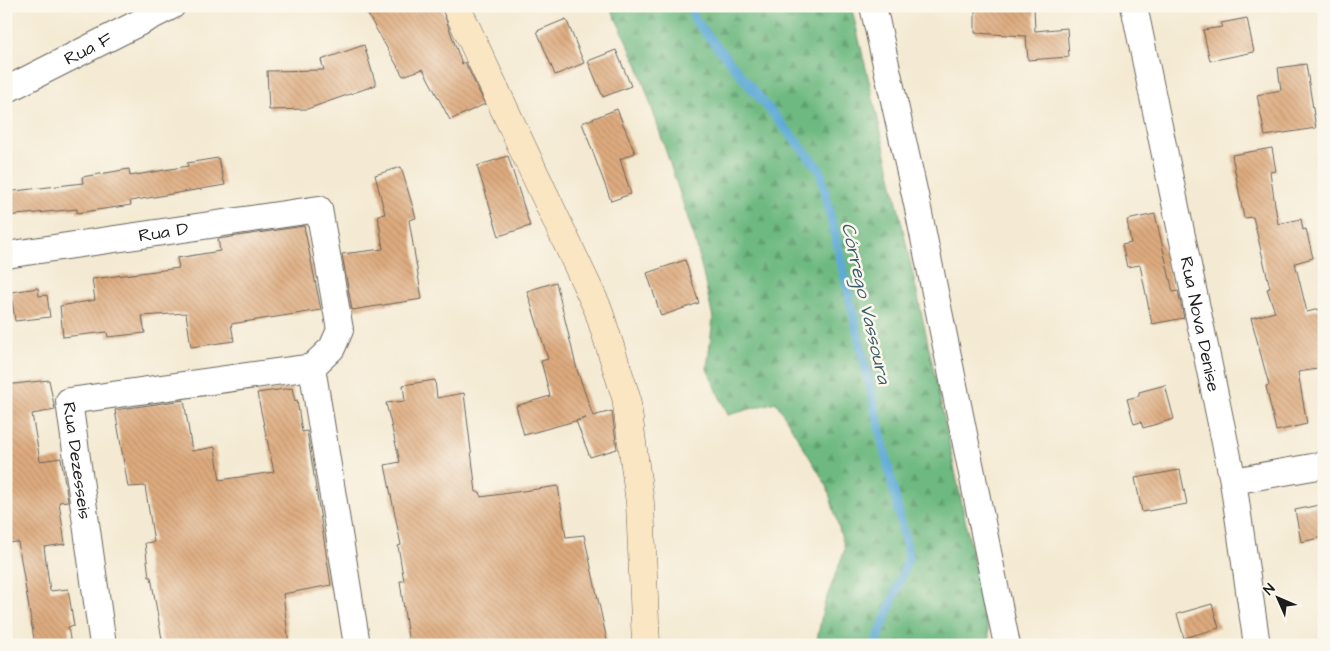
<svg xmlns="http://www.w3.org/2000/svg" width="1330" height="651" font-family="'Architects Daughter',sans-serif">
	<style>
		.forest { fill: url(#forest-firs); stroke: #456a4e }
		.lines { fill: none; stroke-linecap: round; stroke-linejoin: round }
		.stream { stroke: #5faad7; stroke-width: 9 }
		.building { fill: url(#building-back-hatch) }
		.minor-casing { stroke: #68645c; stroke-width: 28 }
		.secondary-casing { stroke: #68645c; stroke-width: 29 }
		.minor { stroke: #fff; stroke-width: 26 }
		.secondary { stroke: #fbe6c4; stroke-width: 28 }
		.labels { text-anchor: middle; stroke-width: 5; stroke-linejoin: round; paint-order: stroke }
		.street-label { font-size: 18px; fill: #1c1c1c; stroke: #fbf7ec }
		.water-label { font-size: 19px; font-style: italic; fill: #3a5c70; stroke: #fbf7ec }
	</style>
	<defs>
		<pattern id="forest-firs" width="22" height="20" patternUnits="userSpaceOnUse" patternTransform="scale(1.25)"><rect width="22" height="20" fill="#6eb981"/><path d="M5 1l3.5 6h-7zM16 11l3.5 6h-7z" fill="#5f9e6f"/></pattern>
		<pattern id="building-back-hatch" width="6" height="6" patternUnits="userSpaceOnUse" patternTransform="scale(1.25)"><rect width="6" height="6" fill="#ddaa7e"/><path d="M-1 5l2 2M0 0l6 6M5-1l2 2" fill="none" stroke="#bd926c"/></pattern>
	</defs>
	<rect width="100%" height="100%" fill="#fbf7ec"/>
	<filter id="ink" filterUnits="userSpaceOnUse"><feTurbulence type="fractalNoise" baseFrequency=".02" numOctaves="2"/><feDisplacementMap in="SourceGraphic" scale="10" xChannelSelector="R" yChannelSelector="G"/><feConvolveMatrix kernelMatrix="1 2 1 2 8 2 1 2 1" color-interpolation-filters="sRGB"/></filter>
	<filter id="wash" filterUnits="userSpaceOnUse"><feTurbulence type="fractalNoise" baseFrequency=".0096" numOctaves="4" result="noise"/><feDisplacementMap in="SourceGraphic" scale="20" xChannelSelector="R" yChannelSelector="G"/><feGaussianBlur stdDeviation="1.12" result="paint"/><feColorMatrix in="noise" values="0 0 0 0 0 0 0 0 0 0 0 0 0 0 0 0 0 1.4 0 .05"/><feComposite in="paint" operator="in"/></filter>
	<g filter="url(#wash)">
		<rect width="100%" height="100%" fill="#f4ead3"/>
		<!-- forest -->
		<path class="forest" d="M610,6H851C903,218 947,431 991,645H816L824,605L845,549L827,486L776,402L728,415L707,369L713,318L696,243L638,66Z"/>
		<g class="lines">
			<!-- stream -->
			<polyline class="stream" points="690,6 695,20 820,170 909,557 875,645"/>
		</g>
		<g id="blocks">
			<!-- building -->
			<g class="building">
				<polygon points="363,6 441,6 462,64 465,62 485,104 450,120 423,69 403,76"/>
				<polygon points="975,6 1034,6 1035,31 1067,28 1069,57 1028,60 1026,36 975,33"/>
				<polygon points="1247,18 1254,52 1210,61 1203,30 1222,27 1221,23"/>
				<polygon points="566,19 584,63 555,75 537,31"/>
				<polygon points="364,45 376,85 307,109 269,110 267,71 324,70 321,60"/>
				<polygon points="616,50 631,86 603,97 588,61"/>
				<polygon points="1306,64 1316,128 1265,136 1257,95 1281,90 1278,68"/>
				<polygon points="617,109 635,153 620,159 631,194 611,201 582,123"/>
				<polygon points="1272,148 1276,171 1270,172 1278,224 1301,219 1303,230 1306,229 1313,258 1295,263 1307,312 1319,309 1324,331 1324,368 1298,372 1307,424 1276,431 1266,386 1269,385 1251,318 1275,312 1267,289 1270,288 1253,217 1244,218 1232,155"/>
				<polygon points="508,156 530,226 499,236 477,166"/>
				<polygon points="218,158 225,185 130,201 131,205 77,213 77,209 6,216 6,192 83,183 82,177 129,169 130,176 188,166 187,163"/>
				<polygon points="401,167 416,218 409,220 422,299 352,310 342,254 383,249 378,215 385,214 375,175"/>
				<polygon points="1155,214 1173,292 1178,291 1184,318 1152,324 1140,265 1127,267 1122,245 1131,243 1127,220"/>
				<polygon points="304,226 321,310 231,324 234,341 191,347 186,313 142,316 145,333 108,337 107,332 63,337 60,306 95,300 92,279 179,268 177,258 220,251 218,239"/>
				<polygon points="685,260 699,303 661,316 647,273"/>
				<polygon points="556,282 577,370 593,416 612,411 617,449 590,457 576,421 586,418 524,435 516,406 550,396 541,361 548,359 527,291"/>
				<polygon points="38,288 39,296 47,295 50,317 15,321 11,292"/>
				<polygon points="49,380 55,410 32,414 40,461 61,458 68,501 59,502 65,544 44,547 50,591 68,589 74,626 68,627 71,645 35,645 18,542 6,543 6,385"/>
				<polygon points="435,380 437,398 464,393 476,492 480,492 481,497 558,486 566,537 584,535 608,645 409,645 400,581 404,581 398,546 401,545 385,465 400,462 386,403 405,401 403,385"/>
				<polygon points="1165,385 1174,419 1143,428 1141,422 1134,424 1127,399 1139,396 1139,392"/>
				<polygon points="292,388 295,401 297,400 302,432 307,431 331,585 283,594 289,645 163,645 151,577 149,577 145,543 154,542 145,486 128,487 115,410 184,400 192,451 215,447 220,480 274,472 257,393"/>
				<polygon points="1180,470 1187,504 1142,512 1135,478"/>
				<polygon points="1324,504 1324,537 1301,542 1295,510"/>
				<polygon points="1212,604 1219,628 1184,638 1177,614"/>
			</g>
		</g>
	</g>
	<g filter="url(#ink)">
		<use href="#blocks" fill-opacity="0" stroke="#68645c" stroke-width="1"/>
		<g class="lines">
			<defs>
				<g id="minor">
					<polyline points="873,6 917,204 1007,645"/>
					<path id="s1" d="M1134,6L1233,481L1257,645"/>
					<path id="s2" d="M6,90L172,6"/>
					<path id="s3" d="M6,255L319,209L340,330L332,348L312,367L69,401L103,645"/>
					<polyline points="312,367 357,645"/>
					<polyline points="1233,481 1324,465"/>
				</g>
				<polyline id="secondary" points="456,6 598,309 626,397 640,503 646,645"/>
			</defs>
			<!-- minor casing -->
			<use href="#minor" class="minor-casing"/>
			<!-- secondary casing -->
			<use href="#secondary" class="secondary-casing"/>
			<!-- minor -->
			<use href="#minor" class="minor"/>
			<!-- secondary -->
			<use href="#secondary" class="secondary"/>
		</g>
	</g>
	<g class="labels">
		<!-- street labels -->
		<g class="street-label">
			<text dy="6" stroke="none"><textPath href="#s2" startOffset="92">Rua F</textPath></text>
			<text dy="6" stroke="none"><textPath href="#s3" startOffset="159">Rua D</textPath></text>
			<text dy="6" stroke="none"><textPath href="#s1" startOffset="325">Rua Nova Denise</textPath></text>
			<text dy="6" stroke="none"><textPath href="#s3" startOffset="792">Rua Dezesseis</textPath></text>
		</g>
		<!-- water labels -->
		<g class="water-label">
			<text transform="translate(867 303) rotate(77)" y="7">Córrego Vassoura</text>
		</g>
	</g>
	<!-- margin -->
	<rect width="1330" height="651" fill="none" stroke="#fbf7ec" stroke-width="25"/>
	<!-- north arrow -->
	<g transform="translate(1278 598) rotate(315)" stroke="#fbf7ec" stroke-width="4" paint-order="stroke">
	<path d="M0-4L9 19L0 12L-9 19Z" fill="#1c1c1c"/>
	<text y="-8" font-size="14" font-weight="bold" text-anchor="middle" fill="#1c1c1c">N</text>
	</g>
</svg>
